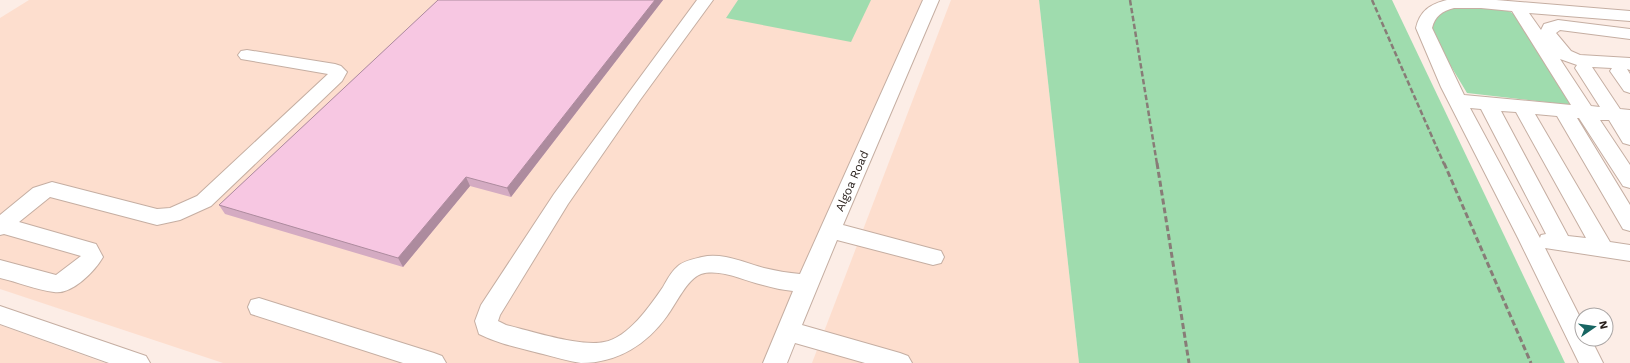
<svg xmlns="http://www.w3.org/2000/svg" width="1630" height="363" font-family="'Work Sans',sans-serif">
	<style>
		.built { fill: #fddece }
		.green { fill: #9fdcae }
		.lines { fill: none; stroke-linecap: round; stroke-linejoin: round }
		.minor-casing { stroke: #c5aea2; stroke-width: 2 }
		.minor { fill: #fff; fill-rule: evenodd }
		.rail-far1 { stroke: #887c77; stroke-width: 2.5; stroke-dasharray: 5.5 2.5; stroke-linecap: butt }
		.rail { stroke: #887c77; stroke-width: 3; stroke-dasharray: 6 3; stroke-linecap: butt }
		.wall { fill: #d4abc2 }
		.shaded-wall { fill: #ad8b9e }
		.building { fill: #f7c7e2; stroke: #ad8b9e }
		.labels { text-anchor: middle; stroke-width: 3; stroke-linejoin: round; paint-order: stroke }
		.street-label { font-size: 12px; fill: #281f1b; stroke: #fff }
	</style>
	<rect width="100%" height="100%" fill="#fcede6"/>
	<!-- built -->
	<g class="built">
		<polygon points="29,0 926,0 765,363 223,363 0,289 0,18"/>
		<polygon points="951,0 1039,0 1079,363 812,363"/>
		<polygon points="0,325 105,363 0,363"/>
	</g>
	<!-- green -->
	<g class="green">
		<polygon points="738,0 871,0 851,42 726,18"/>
		<polygon points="1039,0 1392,0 1565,363 1079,363"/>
		<path d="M1474,7C1487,8 1504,6 1515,15L1571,105L1467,93L1431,33C1432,28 1432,21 1435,18C1444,7 1461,8 1474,7Z"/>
	</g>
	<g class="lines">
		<defs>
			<g id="minor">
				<path d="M697,0H713L640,100L568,204L500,315L498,321L506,325C531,331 580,347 604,342C628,338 650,306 663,287C667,280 671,272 677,267C682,261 694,259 702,257C722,252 745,263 764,268C776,271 788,273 800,274L923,0H939L843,225L933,249L941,251L944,257L941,263L933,265L837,240L802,325L900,353L908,356L912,363H865L795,343L787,363H763L793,291C783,290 773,288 763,285C745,281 720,268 701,274C687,279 676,304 667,316C647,344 618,363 581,363C568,361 555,357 543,354C520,348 499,344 479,334L475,321L481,305L554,194Z"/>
				<path d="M1447,0H1496L1630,11V21L1529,13L1541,30L1544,24L1558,20L1630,29V39L1560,30L1556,33L1571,51L1580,55L1630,58V70L1627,69L1630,74V93L1624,91L1610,71L1612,68L1592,67L1620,109L1630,110V145L1623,143L1609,120H1600L1630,165V188L1623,186L1579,118H1577L1630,205V231L1623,229L1557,116L1535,114L1610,242L1630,245V261L1545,248L1582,321V339H1591L1603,363H1579L1518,238L1441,87L1416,28C1420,11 1430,4 1447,0ZM1454,8H1481L1512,11L1571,105L1464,95L1432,28C1435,16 1442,11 1454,8ZM1560,59L1577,65L1575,68L1600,107L1591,106ZM1470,108L1481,109L1546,234L1541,235L1540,238ZM1501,111L1516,112L1586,238L1568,236Z"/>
				<path d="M247,50L335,64L341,66L347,72L342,81L211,206L180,220L157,225L50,197L19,222L96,244L103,257C95,271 72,295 54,292C36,290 18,282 0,278V260L56,275L81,256L4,234L0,235V215L33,188L52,182L157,209L170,208L197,196L328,74L241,59L238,55L241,51Z"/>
				<polygon points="259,298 434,353 442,356 446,363 403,363 251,314 248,307 251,300"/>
				<polygon points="0,306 146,356 150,363 109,363 0,324"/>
			</g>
		</defs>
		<!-- minor casing -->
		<use href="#minor" class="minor-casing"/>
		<!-- minor -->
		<use href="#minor" class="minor"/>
		<!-- rail-far1 -->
		<g class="rail-far1">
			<polyline points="1130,0 1157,164"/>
			<polyline points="1372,0 1444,164"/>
		</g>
		<!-- rail -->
		<g class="rail">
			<polyline points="1157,163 1189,363"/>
			<polyline points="1444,163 1531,363"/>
		</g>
	</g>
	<!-- wall -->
	<polygon class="wall" points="438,0 663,0 511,197 470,186 403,267 225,214 219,205"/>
	<!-- shaded-wall -->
	<g class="shaded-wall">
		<polygon points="655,0 663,0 511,197 507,188"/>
		<polygon points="466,177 470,186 403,267 398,258"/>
	</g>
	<!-- building -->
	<polygon class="building" points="438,0 655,0 507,188 466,177 398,258 219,205"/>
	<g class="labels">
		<!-- street labels -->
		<g class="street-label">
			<text transform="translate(852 181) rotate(-66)" y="4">Algoa Road</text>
		</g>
	</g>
	<!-- north arrow -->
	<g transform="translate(1594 327) rotate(77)"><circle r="19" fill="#ffffff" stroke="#a9a5a4"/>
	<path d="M0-3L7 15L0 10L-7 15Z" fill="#176562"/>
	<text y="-6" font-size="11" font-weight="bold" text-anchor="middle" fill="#281f1b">N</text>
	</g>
</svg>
